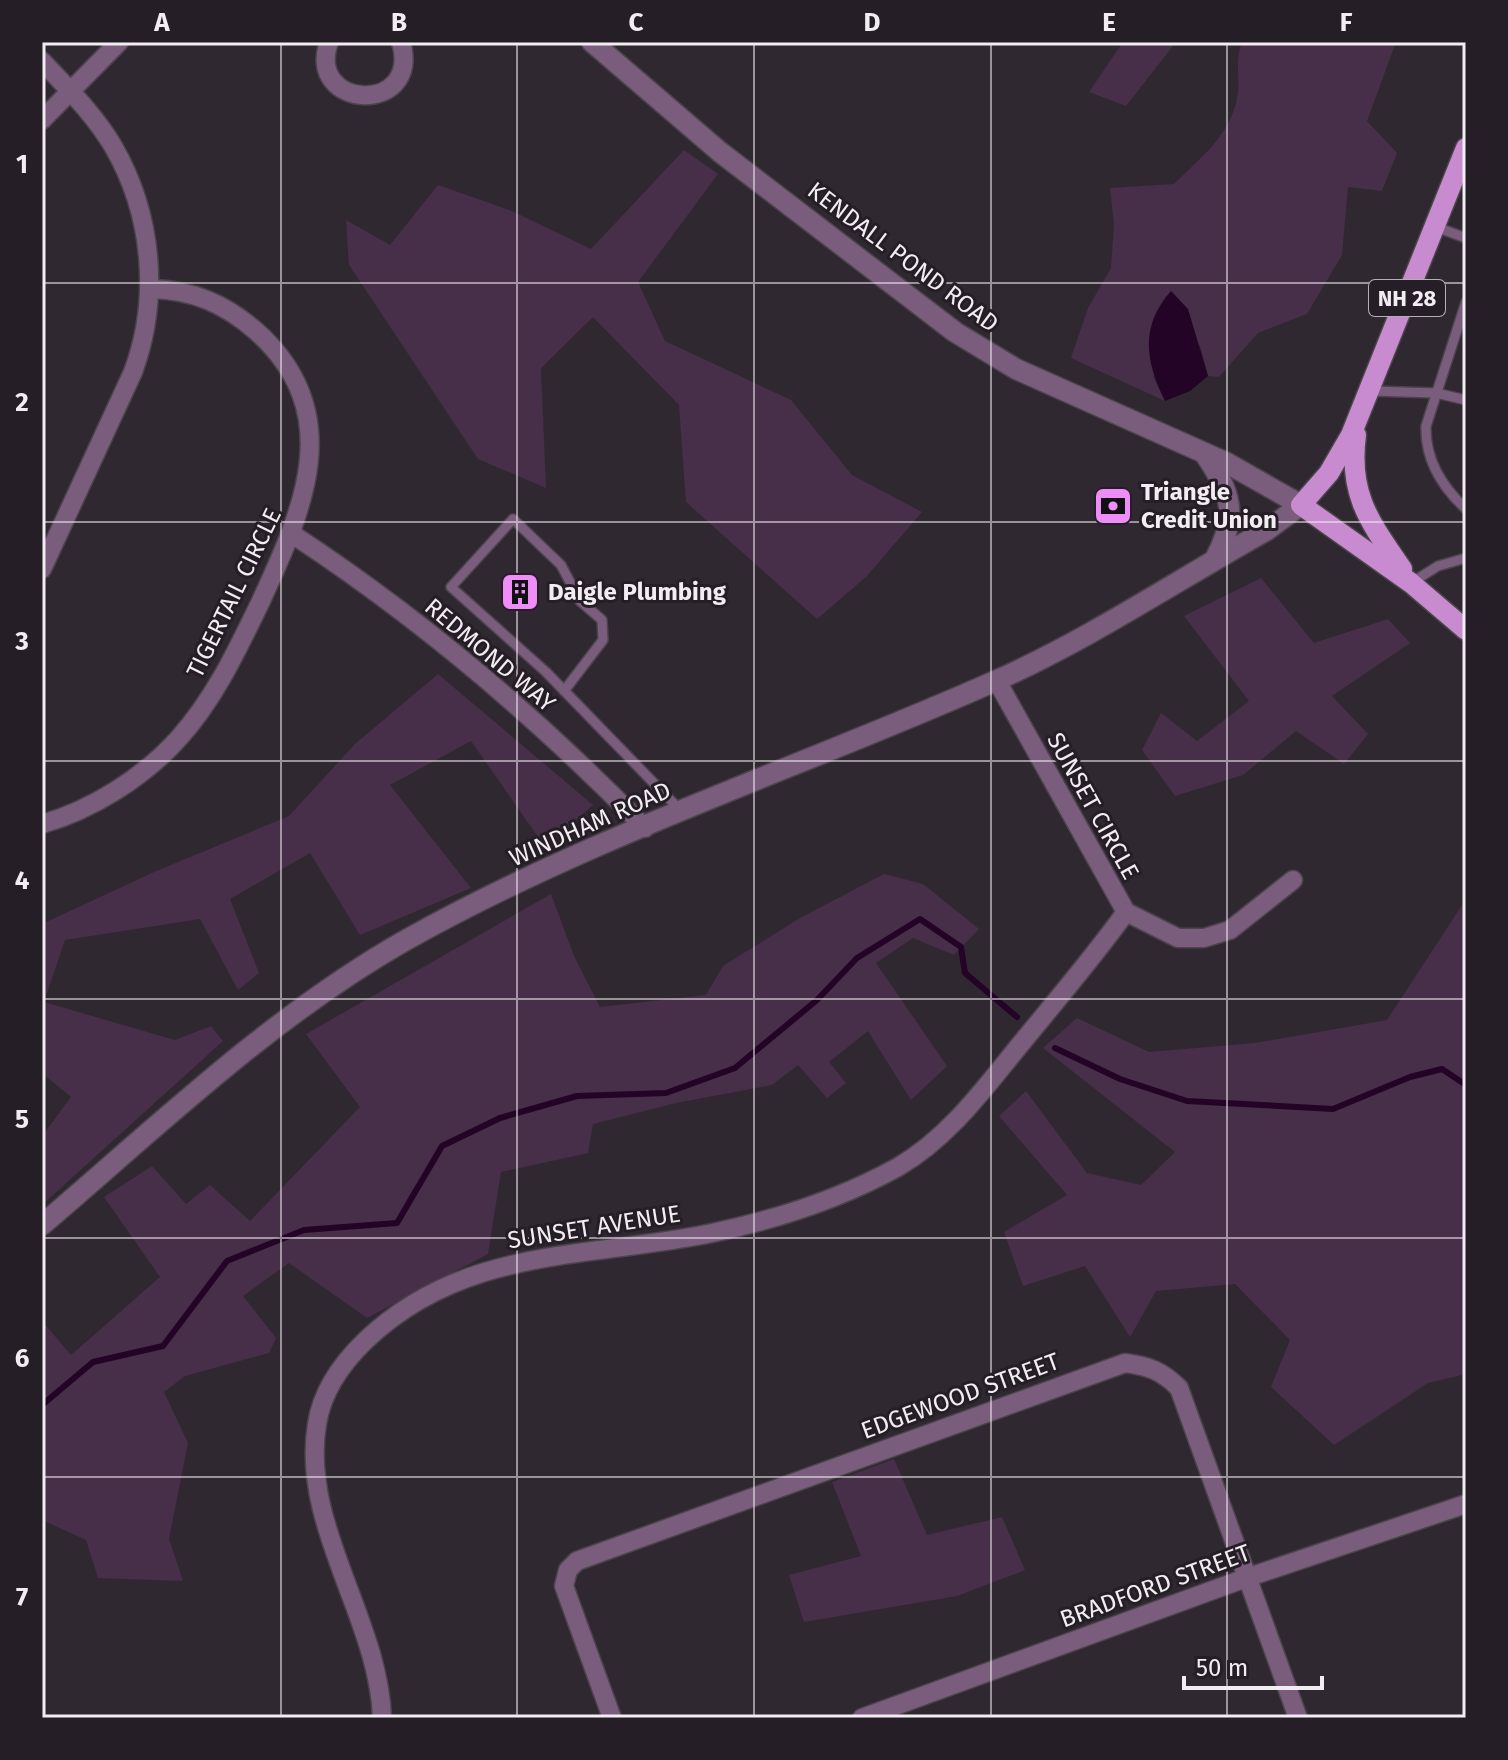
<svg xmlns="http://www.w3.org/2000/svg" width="1508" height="1760" font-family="'Fira Sans',sans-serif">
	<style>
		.green { fill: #472e49 }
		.water { fill: #230326 }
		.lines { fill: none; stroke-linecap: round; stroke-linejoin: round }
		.stream { stroke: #230326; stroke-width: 6 }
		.service-casing { stroke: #4b444b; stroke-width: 12 }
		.minor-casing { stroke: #4b444b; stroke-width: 21 }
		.tertiary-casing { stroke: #4b444b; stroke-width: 23 }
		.primary-casing { stroke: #4b444b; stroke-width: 23 }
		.service { stroke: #7a5c7d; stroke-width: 9 }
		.minor { stroke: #7a5c7d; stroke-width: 18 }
		.tertiary { stroke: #7a5c7d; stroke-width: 20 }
		.primary { stroke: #c98bcf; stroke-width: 20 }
		.grid { fill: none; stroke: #f2edf2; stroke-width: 2; stroke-opacity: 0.55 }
		.labels { text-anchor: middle; stroke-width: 6; stroke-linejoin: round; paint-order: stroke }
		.shield { fill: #261e26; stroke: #b5afb5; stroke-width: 2 }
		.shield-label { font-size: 22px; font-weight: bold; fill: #f2edf2 }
		.street-label { font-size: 24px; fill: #f2edf2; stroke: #261e26 }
		.poi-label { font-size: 24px; font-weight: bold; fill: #f2edf2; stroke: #261e26; text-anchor: start }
		.neatline { fill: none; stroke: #f2edf2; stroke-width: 3 }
		.grid-label { font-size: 26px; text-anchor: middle; font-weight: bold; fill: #f2edf2 }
	</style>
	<rect width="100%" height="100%" fill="#302830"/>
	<!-- green -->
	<g class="green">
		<polygon points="1123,42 1176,42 1126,106 1089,92"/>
		<path d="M1242,42H1396L1367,121L1397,153L1382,191L1348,187L1342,255L1307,314L1258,333L1219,377L1208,376L1200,345L1153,376L1165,401L1071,358L1088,308L1111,268L1114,225L1110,188L1174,184C1199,159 1230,136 1237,98C1241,78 1234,62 1242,42Z"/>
		<polygon points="684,150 718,174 638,282 665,341 791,400 852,475 922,512 866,577 817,619 686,502 679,405 593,317 541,368 546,488 478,459 349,265 346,220 390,245 438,185 512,211 591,249"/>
		<polygon points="1261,578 1314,643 1388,619 1410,643 1332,696 1368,734 1344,764 1296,731 1243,775 1175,796 1142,750 1161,713 1197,741 1249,701 1184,616"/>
		<polygon points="438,674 593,805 545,847 471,741 390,785 471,888 360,935 310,853 230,899 259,973 238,990 200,919 65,940 44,1002 175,1040 211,1026 223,1041 42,1205 42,1136 71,1097 42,1073 42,924 154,872 289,816 355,744"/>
		<polygon points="884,874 923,884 979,929 954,955 913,938 876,963 947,1066 911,1100 868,1031 829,1062 846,1083 827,1098 798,1065 772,1085 676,1103 593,1124 588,1153 501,1172 488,1254 367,1318 289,1263 243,1296 276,1338 269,1353 185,1376 164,1392 188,1443 169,1539 183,1581 98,1578 86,1540 42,1520 42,1321 71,1355 160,1277 104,1197 152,1166 186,1204 210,1185 250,1221 360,1107 306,1034 551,894 574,956 600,1007 706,995 723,966 800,918"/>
		<polygon points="1466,899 1466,1374 1428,1383 1334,1445 1271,1387 1290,1340 1235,1284 1156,1291 1130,1337 1085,1266 1023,1286 1004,1232 1067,1195 999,1116 1026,1091 1087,1173 1141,1185 1175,1152 1043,1048 1077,1018 1149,1052 1255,1043 1387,1020"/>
		<polygon points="894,1459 927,1535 1002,1517 1025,1570 957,1596 804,1622 789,1575 861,1556 832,1482"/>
	</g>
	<!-- water -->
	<path class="water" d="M1171,291L1188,309L1208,376L1190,391L1165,401C1145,361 1140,326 1171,291Z"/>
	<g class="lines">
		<!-- stream -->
		<g class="stream">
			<polyline points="1055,1048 1120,1079 1187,1101 1262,1105 1333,1109 1410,1077 1442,1069 1466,1085"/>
			<polyline points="42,1405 93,1362 163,1346 227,1261 304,1230 397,1223 442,1146 500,1118 577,1096 666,1093 735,1068 817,1000 857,958 920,919 961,947 965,973 1017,1017"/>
		</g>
		<defs>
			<g id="service">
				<polyline points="1436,227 1466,238"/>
				<path d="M1466,302L1426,426C1425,459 1441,486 1466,509"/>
				<polyline points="1370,391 1436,393 1466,400"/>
				<polyline points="1411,583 1438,566 1466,558"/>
				<polyline points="564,691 603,640 602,620 580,601 561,565 513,519 451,587 546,672 680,810"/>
			</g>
			<g id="minor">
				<path d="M329,42C305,110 422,116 401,42"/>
				<path d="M42,61C67,88 94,114 113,146C153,215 160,299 133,372L42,569"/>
				<polyline points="42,120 119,42"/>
				<path d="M292,534C420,618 538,718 645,828"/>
				<polyline points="997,681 1126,912 1178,938 1204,938 1230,930 1293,880"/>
				<path d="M42,824C92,810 144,777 179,738C215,698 237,650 260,603C303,510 348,413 256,331C225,304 193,290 152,289"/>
				<path d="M382,1718C379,1619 300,1525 317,1424C322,1391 342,1363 366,1340C465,1246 587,1259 712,1233C774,1220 842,1198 898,1167C948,1138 983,1090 1019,1046C1055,1002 1092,959 1126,912"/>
				<path d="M612,1718L564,1586L568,1570L577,1561L1125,1363C1149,1366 1162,1371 1179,1388L1298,1718"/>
				<polyline points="862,1718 1246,1578 1466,1504"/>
			</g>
			<g id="tertiary">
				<path d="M1204,453C1231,492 1239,515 1215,559"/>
				<path d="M42,1225C158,1126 272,1016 406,940C591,836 799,768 993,682C1088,640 1176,581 1267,530L1301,505L1227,463L1016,369L955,332L720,152L592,42"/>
			</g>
			<g id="primary">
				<polyline points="1466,148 1351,435 1329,473 1301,505 1411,583 1466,630"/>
				<path d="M1356,435C1348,495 1370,522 1402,569"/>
			</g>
		</defs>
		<!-- service casing -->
		<use href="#service" class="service-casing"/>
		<!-- minor casing -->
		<use href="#minor" class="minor-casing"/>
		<!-- tertiary casing -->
		<use href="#tertiary" class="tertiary-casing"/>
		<!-- primary casing -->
		<use href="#primary" class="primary-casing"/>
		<!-- service -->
		<use href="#service" class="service"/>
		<!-- minor -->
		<use href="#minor" class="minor"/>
		<!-- tertiary -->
		<use href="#tertiary" class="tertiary"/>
		<!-- primary -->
		<use href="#primary" class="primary"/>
	</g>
	<!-- grid -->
	<path class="grid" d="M281,42V1718M517,42V1718M754,42V1718M991,42V1718M1227,42V1718M42,283H1466M42,522H1466M42,761H1466M42,999H1466M42,1238H1466M42,1477H1466"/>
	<!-- icons -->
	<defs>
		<symbol id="bank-square" viewBox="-11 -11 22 22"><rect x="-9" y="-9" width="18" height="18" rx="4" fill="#ee8cf8" stroke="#261e26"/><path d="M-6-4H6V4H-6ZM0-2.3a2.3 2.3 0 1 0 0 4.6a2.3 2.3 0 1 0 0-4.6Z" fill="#111"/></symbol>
		<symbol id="building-square" viewBox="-11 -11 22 22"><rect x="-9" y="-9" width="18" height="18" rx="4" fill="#ee8cf8" stroke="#261e26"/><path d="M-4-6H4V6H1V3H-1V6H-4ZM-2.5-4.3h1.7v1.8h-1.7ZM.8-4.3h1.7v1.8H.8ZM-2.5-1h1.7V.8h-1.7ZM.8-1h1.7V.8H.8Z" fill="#111"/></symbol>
	</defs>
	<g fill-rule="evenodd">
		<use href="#bank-square" x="1091" y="484" width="44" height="44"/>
		<use href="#building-square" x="498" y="570" width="44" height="44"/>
	</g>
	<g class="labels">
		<!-- shield labels -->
		<rect class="shield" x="1369" y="280" width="76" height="36" rx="6"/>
		<g class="shield-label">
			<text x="1407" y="306">NH 28</text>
		</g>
		<!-- street labels -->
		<g class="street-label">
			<text transform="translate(903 257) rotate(37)" y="8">KENDALL POND ROAD</text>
			<text transform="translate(234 593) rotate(-64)" y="8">TIGERTAIL CIRCLE</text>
			<text transform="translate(490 655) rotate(40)" y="8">REDMOND WAY</text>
			<text transform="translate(1093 806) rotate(61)" y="8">SUNSET CIRCLE</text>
			<text transform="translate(590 824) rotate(-24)" y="8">WINDHAM ROAD</text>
			<text transform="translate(594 1227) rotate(-9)" y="8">SUNSET AVENUE</text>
			<text transform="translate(960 1396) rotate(-20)" y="8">EDGEWOOD STREET</text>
			<text transform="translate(1155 1586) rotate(-20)" y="8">BRADFORD STREET</text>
		</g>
		<!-- poi labels -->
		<g class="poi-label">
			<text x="1141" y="500">Triangle<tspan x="1141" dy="28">Credit Union</tspan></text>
			<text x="548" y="600">Daigle Plumbing</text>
		</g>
	</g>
	<!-- border -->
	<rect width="1508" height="1760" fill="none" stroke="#261e26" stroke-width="88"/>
	<!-- scale -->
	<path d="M1184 1676v12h138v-12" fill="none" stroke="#f2edf2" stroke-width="4"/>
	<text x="1196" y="1676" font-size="24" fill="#f2edf2" stroke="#261e26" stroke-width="6" paint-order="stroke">50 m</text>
	<rect x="44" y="44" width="1420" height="1672" class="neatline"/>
	<g class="grid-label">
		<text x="162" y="31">A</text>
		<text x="399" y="31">B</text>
		<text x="636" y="31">C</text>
		<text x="872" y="31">D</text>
		<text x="1109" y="31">E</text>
		<text x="1346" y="31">F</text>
		<text x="22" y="173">1</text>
		<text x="22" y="411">2</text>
		<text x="22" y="650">3</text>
		<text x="22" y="889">4</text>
		<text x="22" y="1128">5</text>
		<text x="22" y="1367">6</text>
		<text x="22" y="1606">7</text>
	</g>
</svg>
